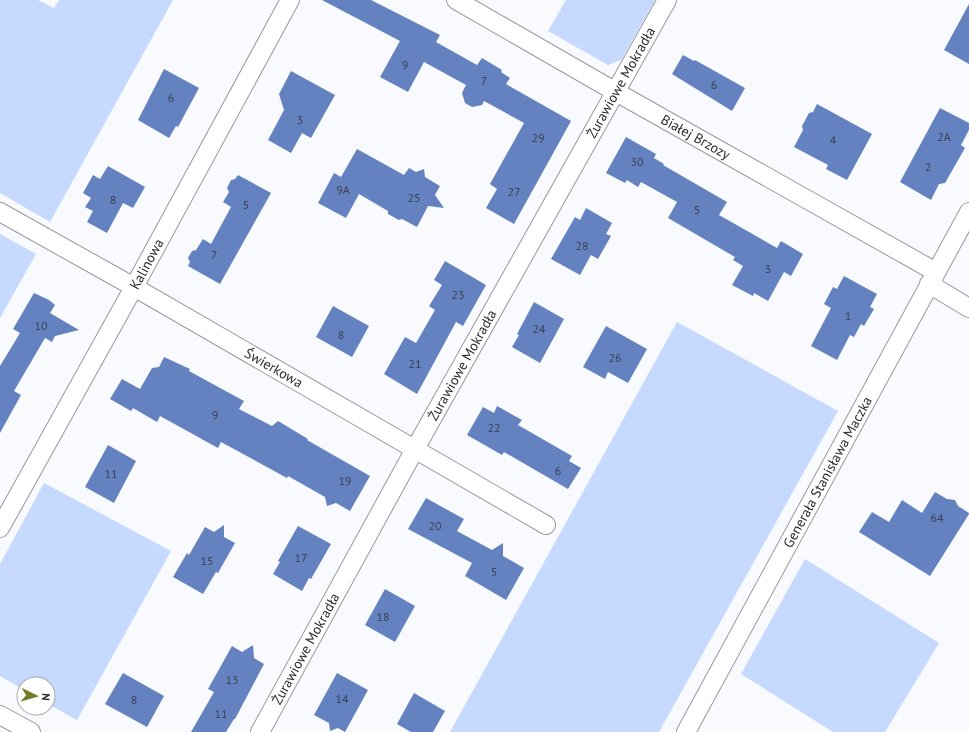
<svg xmlns="http://www.w3.org/2000/svg" width="969" height="732" font-family="'PT Sans',sans-serif">
	<style>
		.green { fill: #c6d9fe }
		.building { fill: #6582c0 }
		.lines { fill: none; stroke-linecap: round; stroke-linejoin: round }
		.minor-casing { stroke: #96999f; stroke-width: 20 }
		.minor { stroke: #fff; stroke-width: 18 }
		.labels { text-anchor: middle; stroke-width: 3; stroke-linejoin: round; paint-order: stroke }
		.number-label { font-size: 12px; fill: #374051 }
		.street-label { font-size: 14px; fill: #282a2c; stroke: #fff }
	</style>
	<rect width="100%" height="100%" fill="#f8fafe"/>
	<!-- green -->
	<g class="green">
		<polygon points="0,0 38,0 54,8 59,0 173,0 50,222 0,193"/>
		<polygon points="566,0 655,0 621,60 608,65 548,31"/>
		<polygon points="0,234 36,254 0,318"/>
		<polygon points="677,322 838,411 659,732 450,732"/>
		<polygon points="44,483 171,551 77,720 48,704 48,684 24,684 24,690 0,676 0,564"/>
		<polygon points="805,559 939,643 885,732 833,732 741,674"/>
	</g>
	<!-- building -->
	<g class="building">
		<polygon points="322,0 371,0 440,35 436,42 477,65 482,58 502,70 501,72 510,78 506,84 571,121 514,224 486,208 497,189 490,184 524,123 484,101 482,105 472,107 465,103 462,93 466,85 424,62 408,92 380,77 400,41"/>
		<polygon points="969,4 969,64 944,50"/>
		<polygon points="683,55 694,61 695,60 745,88 732,111 672,74"/>
		<polygon points="164,69 199,88 178,127 176,126 169,138 138,120"/>
		<polygon points="291,71 335,95 311,138 302,133 291,153 268,140 284,110 279,94"/>
		<polygon points="817,104 872,134 847,180 826,169 828,165 794,147 803,130 802,126 809,113 813,112"/>
		<polygon points="940,108 969,123 969,130 961,145 965,148 945,183 939,184 931,200 900,182"/>
		<polygon points="626,137 656,154 654,158 664,164 663,165 727,202 719,215 777,248 781,241 803,254 791,276 784,272 768,301 754,293 753,296 732,285 743,266 733,260 735,257 668,218 677,202 641,182 638,187 627,180 625,183 606,173"/>
		<polygon points="357,149 404,175 409,168 416,172 424,169 425,177 440,186 435,195 444,208 428,206 417,227 402,219 399,220 388,214 388,211 359,194 346,218 318,203 334,173 341,177"/>
		<polygon points="108,166 145,187 133,208 123,203 107,233 87,222 93,211 85,207 91,198 83,193 93,175 100,179"/>
		<polygon points="238,175 271,193 220,284 188,266 190,262 188,258 192,251 196,250 203,239 211,244 231,207 223,202 229,192 227,188 231,180 235,179"/>
		<polygon points="586,208 612,223 606,234 611,236 598,259 591,255 580,275 551,259 575,217 580,220"/>
		<polygon points="445,261 486,285 463,326 456,322 417,394 384,374 405,337 416,343 435,310 429,306 442,285 434,280"/>
		<polygon points="844,276 877,294 870,307 874,309 864,326 861,324 854,337 850,335 837,360 811,346 831,308 824,304 833,287 837,289"/>
		<polygon points="34,293 49,300 55,305 50,313 79,330 55,336 52,342 45,338 14,391 21,395 0,433 0,366 20,333 13,329"/>
		<polygon points="534,302 564,319 540,363 512,347 519,335 517,334"/>
		<polygon points="333,306 369,326 352,357 316,337"/>
		<polygon points="606,326 647,349 628,383 608,372 605,379 583,367"/>
		<polygon points="164,357 190,369 189,371 244,401 239,409 272,426 278,421 308,439 307,440 370,476 350,511 336,503 327,506 325,497 288,476 287,478 221,442 218,448 160,416 157,422 133,408 131,411 110,399 122,379 140,389 152,368 159,367"/>
		<polygon points="497,406 522,420 518,425 572,456 569,461 581,468 568,489 504,452 502,455 467,435 483,407 494,413"/>
		<polygon points="108,445 136,461 114,503 85,487"/>
		<polygon points="935,492 947,499 955,500 958,506 969,513 969,514 930,576 859,532 872,512 889,522 902,500 922,513"/>
		<polygon points="426,498 464,519 457,531 492,550 503,543 503,556 524,568 506,600 465,576 472,563 408,529"/>
		<polygon points="224,525 224,537 235,543 218,573 216,572 203,594 173,577 187,553 189,555 205,527 214,532"/>
		<polygon points="298,526 331,544 311,579 309,578 302,591 273,574 280,562 278,561"/>
		<polygon points="385,589 415,606 395,642 365,625"/>
		<polygon points="253,645 254,658 264,664 235,719 234,719 226,732 191,732 214,692 208,689 232,646 242,652"/>
		<polygon points="123,673 164,696 147,727 105,704"/>
		<polygon points="337,673 368,690 345,732 338,728 330,731 329,723 314,715"/>
		<polygon points="414,693 445,711 433,732 411,732 397,724"/>
	</g>
	<g class="lines">
		<defs>
			<g id="minor">
				<path id="s1" d="M456,0L616,92L936,272"/>
				<path id="s2" d="M0,212L134,287L546,525"/>
				<polyline points="929,284 969,308"/>
				<path id="s3" d="M0,528L134,287L290,0"/>
				<polyline points="0,715 31,732"/>
				<path id="s4" d="M260,732L415,449L667,0"/>
				<path id="s5" d="M686,732L969,212"/>
			</g>
		</defs>
		<!-- minor casing -->
		<use href="#minor" class="minor-casing"/>
		<!-- minor -->
		<use href="#minor" class="minor"/>
	</g>
	<g class="labels">
		<!-- number labels -->
		<g class="number-label">
			<text x="405" y="69">9</text>
			<text x="484" y="85">7</text>
			<text x="714" y="89">6</text>
			<text x="171" y="102">6</text>
			<text x="300" y="124">3</text>
			<text x="944" y="141">2A</text>
			<text x="538" y="142">29</text>
			<text x="833" y="144">4</text>
			<text x="637" y="166">30</text>
			<text x="928" y="171">2</text>
			<text x="343" y="194">9A</text>
			<text x="514" y="196">27</text>
			<text x="414" y="202">25</text>
			<text x="113" y="204">8</text>
			<text x="246" y="209">5</text>
			<text x="697" y="214">5</text>
			<text x="582" y="250">28</text>
			<text x="214" y="259">7</text>
			<text x="768" y="273">3</text>
			<text x="458" y="299">23</text>
			<text x="848" y="320">1</text>
			<text x="41" y="330">10</text>
			<text x="539" y="333">24</text>
			<text x="341" y="339">8</text>
			<text x="615" y="362">26</text>
			<text x="415" y="368">21</text>
			<text x="215" y="419">9</text>
			<text x="494" y="432">22</text>
			<text x="558" y="475">6</text>
			<text x="111" y="478">11</text>
			<text x="345" y="485">19</text>
			<text x="937" y="522">64</text>
			<text x="435" y="530">20</text>
			<text x="301" y="562">17</text>
			<text x="207" y="565">15</text>
			<text x="494" y="576">5</text>
			<text x="383" y="621">18</text>
			<text x="232" y="684">13</text>
			<text x="342" y="703">14</text>
			<text x="134" y="704">8</text>
			<text x="221" y="718">11</text>
		</g>
		<!-- street labels -->
		<g class="street-label">
			<text dy="5" stroke="none"><textPath href="#s4" startOffset="743">Żurawiowe Mokradła</textPath></text>
			<text dy="5" stroke="none"><textPath href="#s1" startOffset="276">Białej Brzozy</textPath></text>
			<text dy="5" stroke="none"><textPath href="#s3" startOffset="302">Kalinowa</textPath></text>
			<text dy="5" stroke="none"><textPath href="#s4" startOffset="419">Żurawiowe Mokradła</textPath></text>
			<text dy="5" stroke="none"><textPath href="#s2" startOffset="315">Świerkowa</textPath></text>
			<text dy="5" stroke="none"><textPath href="#s5" startOffset="296">Generała Stanisława Maczka</textPath></text>
			<text dy="5" stroke="none"><textPath href="#s4" startOffset="95">Żurawiowe Mokradła</textPath></text>
		</g>
	</g>
	<!-- north arrow -->
	<g transform="translate(36 696) rotate(95)"><circle r="19" fill="#ffffff" stroke="#a9aaab"/>
	<path d="M0-3L7 15L0 10L-7 15Z" fill="#747c27"/>
	<text y="-6" font-size="11" font-weight="bold" text-anchor="middle" fill="#282a2c">N</text>
	</g>
</svg>
